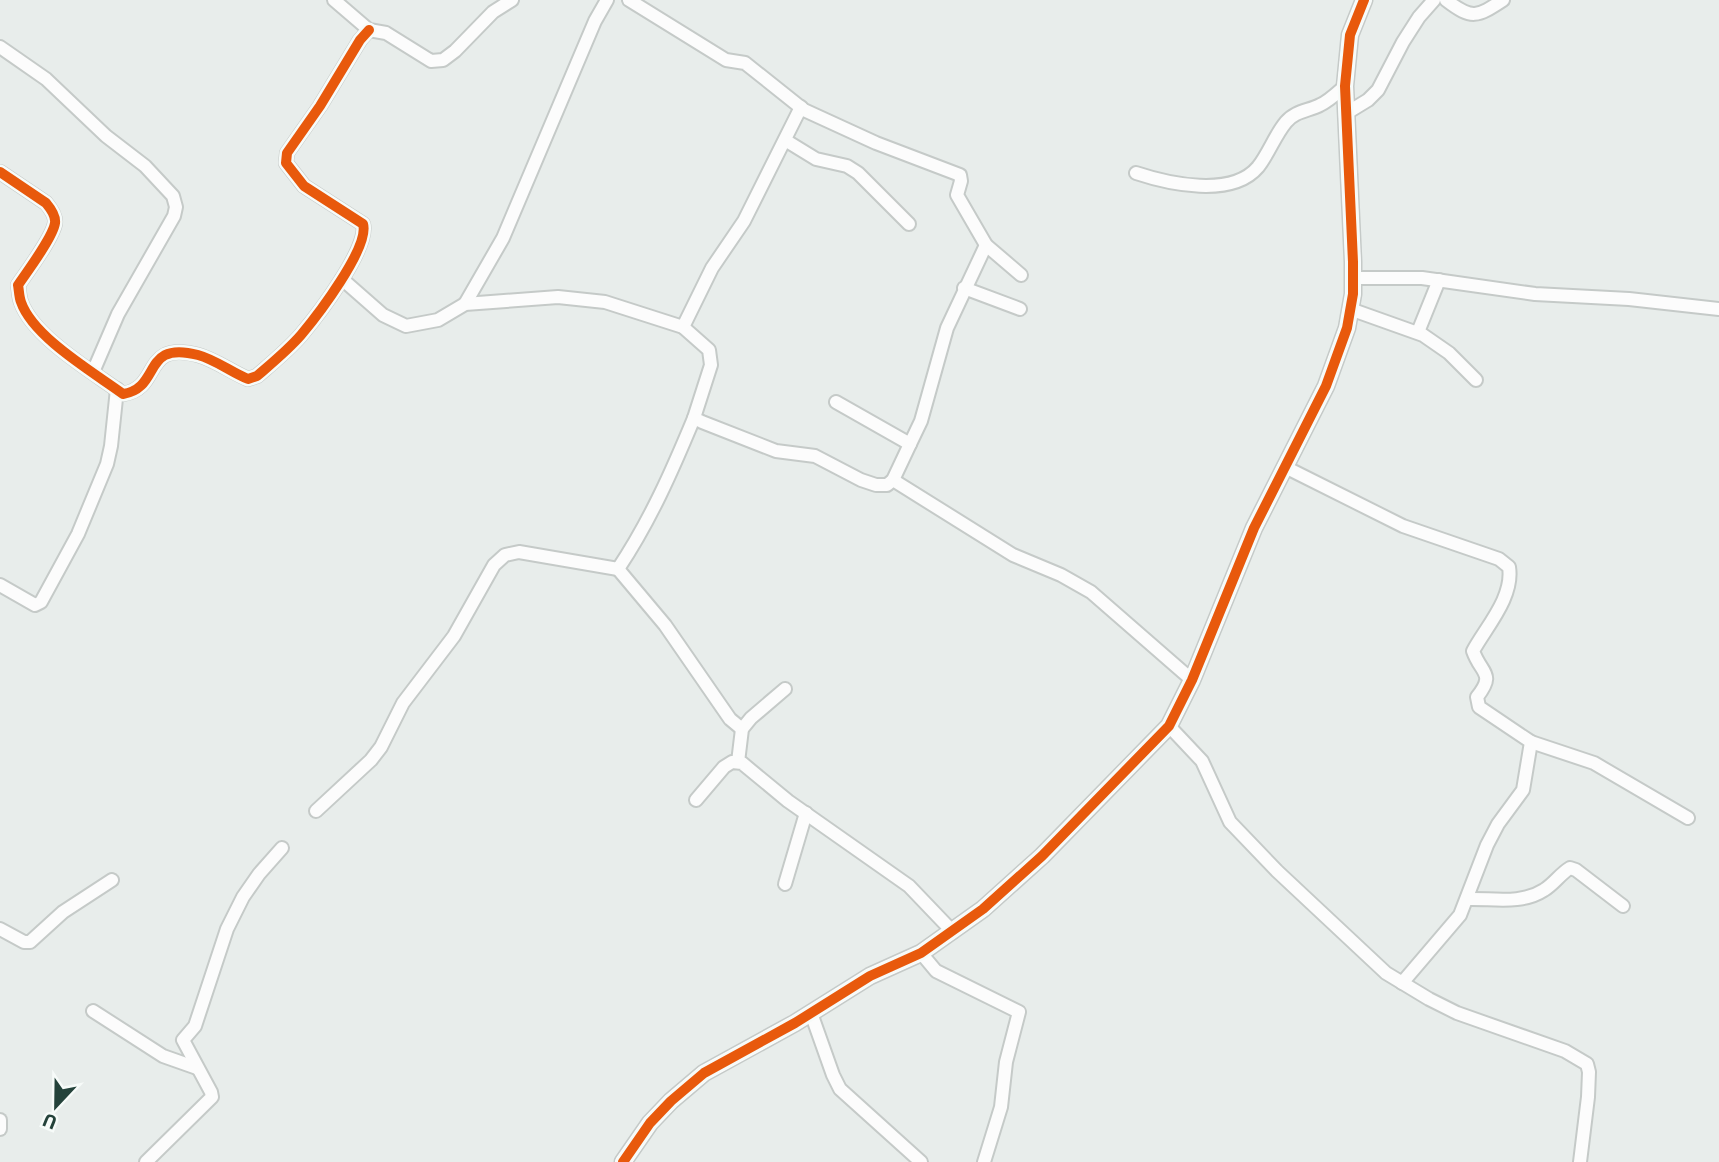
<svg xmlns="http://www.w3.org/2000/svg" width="1719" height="1162" font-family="'Exo 2',sans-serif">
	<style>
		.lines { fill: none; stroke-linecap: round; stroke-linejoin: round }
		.minor-casing { stroke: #c5cac8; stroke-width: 16 }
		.tertiary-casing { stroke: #c5cac8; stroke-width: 19 }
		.minor { stroke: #fcfcfc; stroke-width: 12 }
		.tertiary { stroke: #fcfcfc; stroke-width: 16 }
		.cycleway-casing { stroke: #f7fbf9; stroke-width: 15 }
		.cycleway { stroke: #e8590c; stroke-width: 10 }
	</style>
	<rect width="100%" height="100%" fill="#e8edeb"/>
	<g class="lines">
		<defs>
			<g id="minor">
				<polyline points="334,0 369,30 386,33 431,61 443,60 455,51 493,12 512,0"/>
				<polyline points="629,0 726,60 745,63 804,110 876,143 960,175 961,181 957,195 986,245 1021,275"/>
				<path d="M1446,0C1472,20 1477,17 1503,0"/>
				<polyline points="0,47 46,79 106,136 145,166 173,196 176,207 174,216 118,314 93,372"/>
				<polyline points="1345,114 1368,100 1378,90 1403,42 1419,17 1434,0"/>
				<polyline points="785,140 816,159 847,166 858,173 909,224"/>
				<path d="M0,172L46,203C51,209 56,216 55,223C53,237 27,272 18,285C19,290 19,297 21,302C33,337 93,372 123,394C162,388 141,340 198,355C216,360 231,372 248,379L257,376C272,363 288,350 301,335C317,316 370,247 363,224L304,186L286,163L287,153L320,106L360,40L369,30"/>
				<path d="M1136,173C1169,184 1232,198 1258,167C1269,153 1275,135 1286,122C1295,111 1308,111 1320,105C1329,101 1337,93 1345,86"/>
				<polyline points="1353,278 1422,278 1535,294 1629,299 1719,309"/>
				<polyline points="342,279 383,315 406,326 438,320 465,304 558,297 605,302 683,327 709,350 711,365 694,418 702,422 776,451 815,456 861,480 876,485 887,485 893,480 910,444"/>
				<polyline points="964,288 1020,309"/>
				<polyline points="465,304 503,238 595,21 607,0"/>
				<polyline points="1350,309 1423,335 1449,353 1476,380"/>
				<polyline points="683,327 712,268 744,221 801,107"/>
				<polyline points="1418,332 1439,280"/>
				<polyline points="836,402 910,444 921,421 947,328 986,245"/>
				<path d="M1285,467L1403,526L1499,559L1509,567C1514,597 1486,627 1473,651C1481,674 1496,673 1477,697L1479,707L1531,742L1523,790L1498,824L1487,845L1460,915L1402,983"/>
				<polyline points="893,480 1013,555 1061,575 1091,592 1192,680"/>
				<polyline points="618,569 665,625 730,719 742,729"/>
				<polyline points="0,585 35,605 41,602 78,534 107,464 111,446 117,389"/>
				<polyline points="1169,726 1202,761 1230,822 1277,871 1386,973 1429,999 1457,1013 1565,1051 1587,1064 1589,1072 1588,1097 1580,1162"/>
				<polyline points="1531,742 1594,763 1688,818"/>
				<polyline points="738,762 742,729 751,718 785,689"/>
				<polyline points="696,800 724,767 732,762 742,763 788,801 909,886 953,932"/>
				<path d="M316,811L371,760L381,747L403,703L454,636L494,565L505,555L519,552L618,569C650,521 672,471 694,418"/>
				<polyline points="785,884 806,813"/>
				<path d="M1467,899C1492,898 1521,905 1544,890C1554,884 1560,874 1570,868L1576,870L1623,906"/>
				<polyline points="0,929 24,942 30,942 63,912 112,880"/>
				<polyline points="921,953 936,971 1019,1012 1006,1062 1001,1107 984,1162"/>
				<polyline points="93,1011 163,1056 197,1068"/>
				<polyline points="811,1013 833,1075 840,1089 921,1162"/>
				<polyline points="0,1120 0,1129"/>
				<polyline points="146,1162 212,1097 211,1092 183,1040 195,1026 227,929 243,897 259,874 282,848"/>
			</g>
			<polyline id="tertiary" points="623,1162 650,1123 671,1101 704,1073 795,1023 870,976 921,953 983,909 1042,856 1169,726 1192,680 1254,528 1326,386 1347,328 1353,294 1353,262 1345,86 1350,35 1364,0"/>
		</defs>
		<!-- minor casing -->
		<use href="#minor" class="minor-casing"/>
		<!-- tertiary casing -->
		<use href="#tertiary" class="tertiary-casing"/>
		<!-- minor -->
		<use href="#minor" class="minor"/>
		<!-- tertiary -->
		<use href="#tertiary" class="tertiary"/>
		<defs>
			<g id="cycleway">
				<path d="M0,172L46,203C51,209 56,216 55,223C53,237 27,272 18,285C19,290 19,297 21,302C33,337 93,372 123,394C162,388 141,340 198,355C216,360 231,372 248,379L257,376C272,363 288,350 301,335C317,316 370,247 363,224L304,186L286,163L287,153L320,106L360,40L369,30"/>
				<polyline points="623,1162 650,1123 671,1101 704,1073 795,1023 870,976 921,953 983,909 1042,856 1169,726 1192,680 1254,528 1326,386 1347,328 1353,294 1353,262 1345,86 1350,35 1364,0"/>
			</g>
		</defs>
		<!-- cycleway casing -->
		<use href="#cycleway" class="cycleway-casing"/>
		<!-- cycleway -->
		<use href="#cycleway" class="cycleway"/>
	</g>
	<!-- north arrow -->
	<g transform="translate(56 1106) rotate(202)" stroke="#f7fbf9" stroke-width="5" paint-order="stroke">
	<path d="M0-5L12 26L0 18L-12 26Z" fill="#24423a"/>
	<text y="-10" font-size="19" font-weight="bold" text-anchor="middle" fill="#24423a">U</text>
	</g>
</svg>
